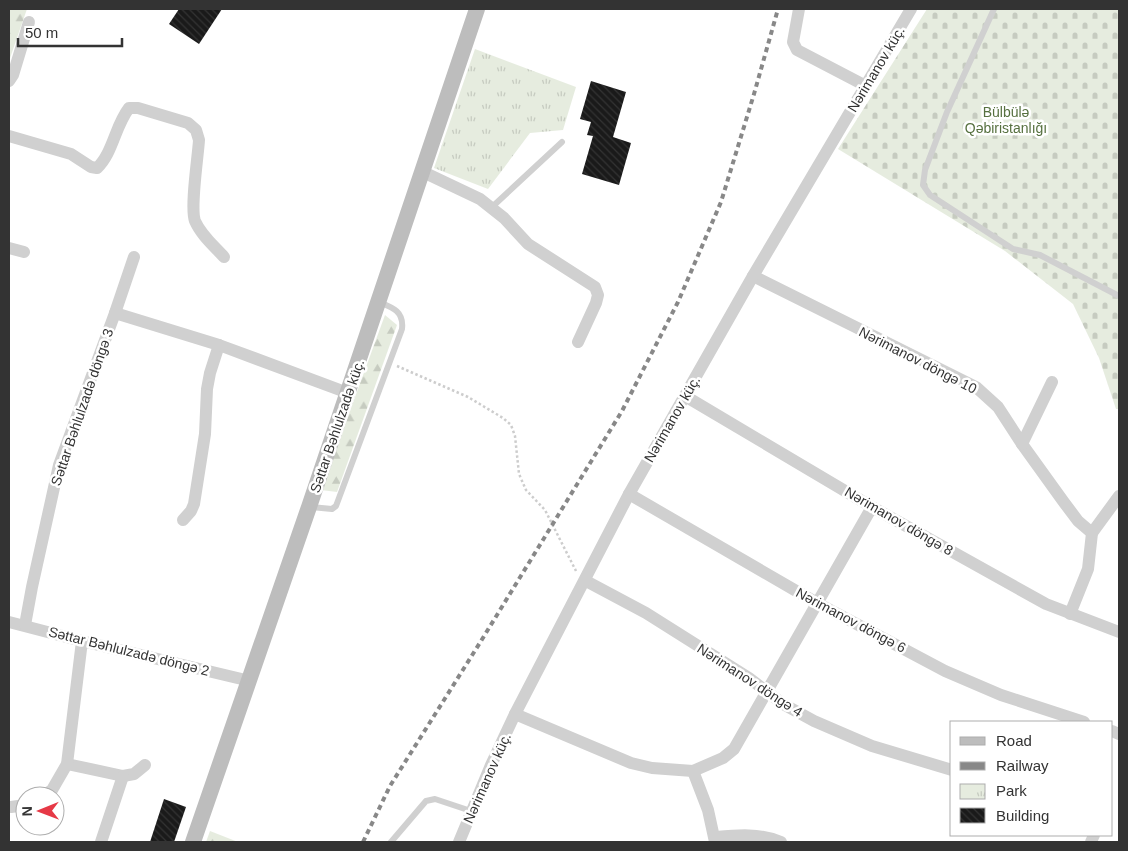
<svg xmlns="http://www.w3.org/2000/svg" width="1128" height="851" font-family="Helvetica,sans-serif">
	<style>
		.forest { fill: url(#forest-firs) }
		.cemetery { fill: url(#cemetery-stones) }
		.park { fill: url(#park-tufts) }
		.building { fill: url(#building-back-hatch) }
		.lines { fill: none; stroke-linecap: round; stroke-linejoin: round }
		.path { stroke: #cdcdcd; stroke-width: 2.5; stroke-dasharray: 2.5 2.5; stroke-linecap: butt }
		.service { stroke: #d0d0d0; stroke-width: 6 }
		.minor { stroke: #d0d0d0; stroke-width: 12 }
		.secondary { stroke: #bdbdbd; stroke-width: 16 }
		.rail { stroke: #888; stroke-width: 4; stroke-dasharray: 5 4; stroke-linecap: butt }
		.labels { text-anchor: middle; stroke-width: 5; stroke-linejoin: round; paint-order: stroke }
		.street-label { font-size: 14px; fill: #333; stroke: #fff }
		.park-label { font-size: 14px; fill: #56703f; stroke: #fff }
	</style>
	<defs>
		<pattern id="forest-firs" width="22" height="20" patternUnits="userSpaceOnUse" patternTransform="scale(1.25)"><rect width="22" height="20" fill="#e6ecdf"/><path d="M5 1l3.5 6h-7zM16 11l3.5 6h-7z" fill="#c6cbc0"/></pattern>
		<pattern id="cemetery-stones" width="16" height="16" patternUnits="userSpaceOnUse" patternTransform="scale(1.25)"><rect width="16" height="16" fill="#e6ecdf"/><path d="M2 7V4a2 2 0 0 1 4 0v3zM10 15v-3a2 2 0 0 1 4 0v3z" fill="#c6cbc0"/></pattern>
		<pattern id="park-tufts" width="24" height="20" patternUnits="userSpaceOnUse" patternTransform="scale(1.25)"><rect width="24" height="20" fill="#e6ecdf"/><path d="M3 7l-1-3M5 7V3M7 7l1-3M15 17l-1-3M17 17v-4M19 17l1-3" fill="none" stroke="#c6cbc0"/></pattern>
		<pattern id="building-back-hatch" width="6" height="6" patternUnits="userSpaceOnUse" patternTransform="scale(1.25)"><rect width="6" height="6" fill="#1a1a1a"/><path d="M-1 5l2 2M0 0l6 6M5-1l2 2" fill="none" stroke="#333"/></pattern>
	</defs>
	<rect width="100%" height="100%" fill="#fff"/>
	<!-- forest -->
	<g class="forest">
		<polygon points="9,9 27,9 9,61"/>
		<polygon points="385,315 397,325 337,492 321,490"/>
		<polygon points="210,831 238,842 206,842"/>
	</g>
	<!-- cemetery -->
	<polygon class="cemetery" points="927,9 1119,9 1119,409 1116,409 1099,358 1073,304 1005,251 838,149"/>
	<!-- park -->
	<polygon class="park" points="475,49 576,87 563,130 530,133 488,189 434,168"/>
	<!-- building -->
	<g class="building">
		<polygon points="179,9 222,9 199,44 169,24"/>
		<polygon points="591,81 626,92 613,137 631,143 619,185 582,174 593,136 587,135 591,122 580,119"/>
		<polygon points="164,799 186,807 174,842 150,842"/>
	</g>
	<g class="lines">
		<!-- path -->
		<polyline class="path" points="397,366 468,397 503,418 511,425 515,436 519,474 526,490 545,510 576,571"/>
		<!-- service -->
		<g class="service">
			<polyline points="994,9 947,112 925,170 923,185 930,195 1013,249 1040,255 1119,296"/>
			<polyline points="492,207 562,142"/>
			<path d="M311,507L332,509L336,506L402,329C404,312 394,308 379,302"/>
			<polyline points="391,842 426,801 435,799 471,811"/>
		</g>
		<!-- minor -->
		<g class="minor">
			<polyline points="799,9 793,42 797,50 866,86"/>
			<polyline points="9,81 13,75 29,22"/>
			<path d="M9,136L71,154L91,167L97,168C113,153 115,126 129,108H138L188,123L196,130L199,140C198,157 190,208 195,221C201,235 214,246 224,257"/>
			<polyline points="421,171 480,199 504,218 528,244 595,287 598,295 596,303 578,342"/>
			<polyline points="9,248 24,252"/>
			<polyline points="753,276 976,387 998,407 1022,444 1063,501 1078,521 1092,533 1088,569 1070,614"/>
			<polyline points="115,313 134,257"/>
			<polyline points="685,396 872,507 1046,604 1119,632"/>
			<polyline points="1022,444 1052,382"/>
			<polyline points="629,494 817,603 945,671 1001,695 1084,722"/>
			<polyline points="183,520 191,511 194,504 205,434 207,389 210,373 219,345"/>
			<polyline points="1092,533 1119,496"/>
			<polyline points="586,581 646,613 749,678 783,704 814,721 872,746 952,770"/>
			<polyline points="9,622 82,641 250,681"/>
			<polyline points="25,625 32,587 59,465 115,313 219,345 348,393"/>
			<polyline points="515,714 631,763 652,768 693,771"/>
			<polyline points="1112,731 1119,734"/>
			<polyline points="67,764 123,776 134,774 145,765"/>
			<polyline points="43,796 52,790 67,764 82,641"/>
			<polyline points="11,807 25,805"/>
			<path d="M715,837C738,835 759,833 781,842"/>
			<polyline points="101,842 123,776"/>
			<polyline points="459,842 491,765 515,714 629,494 753,276 911,9"/>
			<polyline points="715,842 708,810 693,771 723,758 734,749 872,507"/>
			<polyline points="1091,842 1094,835"/>
		</g>
		<!-- secondary -->
		<polyline class="secondary" points="193,842 309,507 477,9"/>
		<!-- rail -->
		<polyline class="rail" points="363,842 390,786 481,641 622,411 678,302 721,202 754,94 778,9"/>
	</g>
	<g class="labels">
		<!-- street labels -->
		<g class="street-label">
			<text transform="translate(876 69) rotate(-59)" y="5">Nərimanov küç.</text>
			<text transform="translate(918 360) rotate(27)" y="5">Nərimanov döngə 10</text>
			<text transform="translate(82 407) rotate(-71)" y="5">Səttar Bəhlulzadə döngə 3</text>
			<text transform="translate(672 419) rotate(-60)" y="5">Nərimanov küç.</text>
			<text transform="translate(337 426) rotate(-71)" y="5">Səttar Bəhlulzadə küç.</text>
			<text transform="translate(899 521) rotate(30)" y="5">Nərimanov döngə 8</text>
			<text transform="translate(851 620) rotate(28)" y="5">Nərimanov döngə 6</text>
			<text transform="translate(129 651) rotate(14)" y="5">Səttar Bəhlulzadə döngə 2</text>
			<text transform="translate(750 680) rotate(33)" y="5">Nərimanov döngə 4</text>
			<text transform="translate(487 778) rotate(-66)" y="5">Nərimanov küç.</text>
		</g>
		<!-- park labels -->
		<g class="park-label">
			<text x="1006" y="117">Bülbülə<tspan x="1006" dy="16">Qəbiristanlığı</tspan></text>
		</g>
	</g>
	<!-- border -->
	<rect width="1128" height="851" fill="none" stroke="#333333" stroke-width="20"/>
	<!-- legend -->
	<rect x="950" y="721" width="162" height="115" fill="#ffffff" stroke="#adadad"/>
	<rect x="960" y="737" width="25" height="8" fill="#bdbdbd" stroke="#adadad"/>
	<text x="996" y="746" font-size="15" fill="#333333">Road</text>
	<rect x="960" y="762" width="25" height="8" fill="#888888" stroke="#adadad"/>
	<text x="996" y="771" font-size="15" fill="#333333">Railway</text>
	<rect x="960" y="784" width="25" height="15" fill="url(#park-tufts)" stroke="#adadad"/>
	<text x="996" y="796" font-size="15" fill="#333333">Park</text>
	<rect x="960" y="808" width="25" height="15" fill="url(#building-back-hatch)" stroke="#adadad"/>
	<text x="996" y="821" font-size="15" fill="#333333">Building</text>
	<!-- north arrow -->
	<g transform="translate(40 811) rotate(269)"><circle r="24" fill="#ffffff" stroke="#adadad"/>
	<path d="M0-4L9 19L0 12L-9 19Z" fill="#e63946"/>
	<text y="-8" font-size="14" font-weight="bold" text-anchor="middle" fill="#333333">N</text>
	</g>
	<!-- scale -->
	<path d="M18 38v8h104v-8" fill="none" stroke="#333333" stroke-width="2.5"/>
	<text x="25" y="38" font-size="15" fill="#333333" stroke="#ffffff" stroke-width="4" paint-order="stroke">50 m</text>
</svg>
